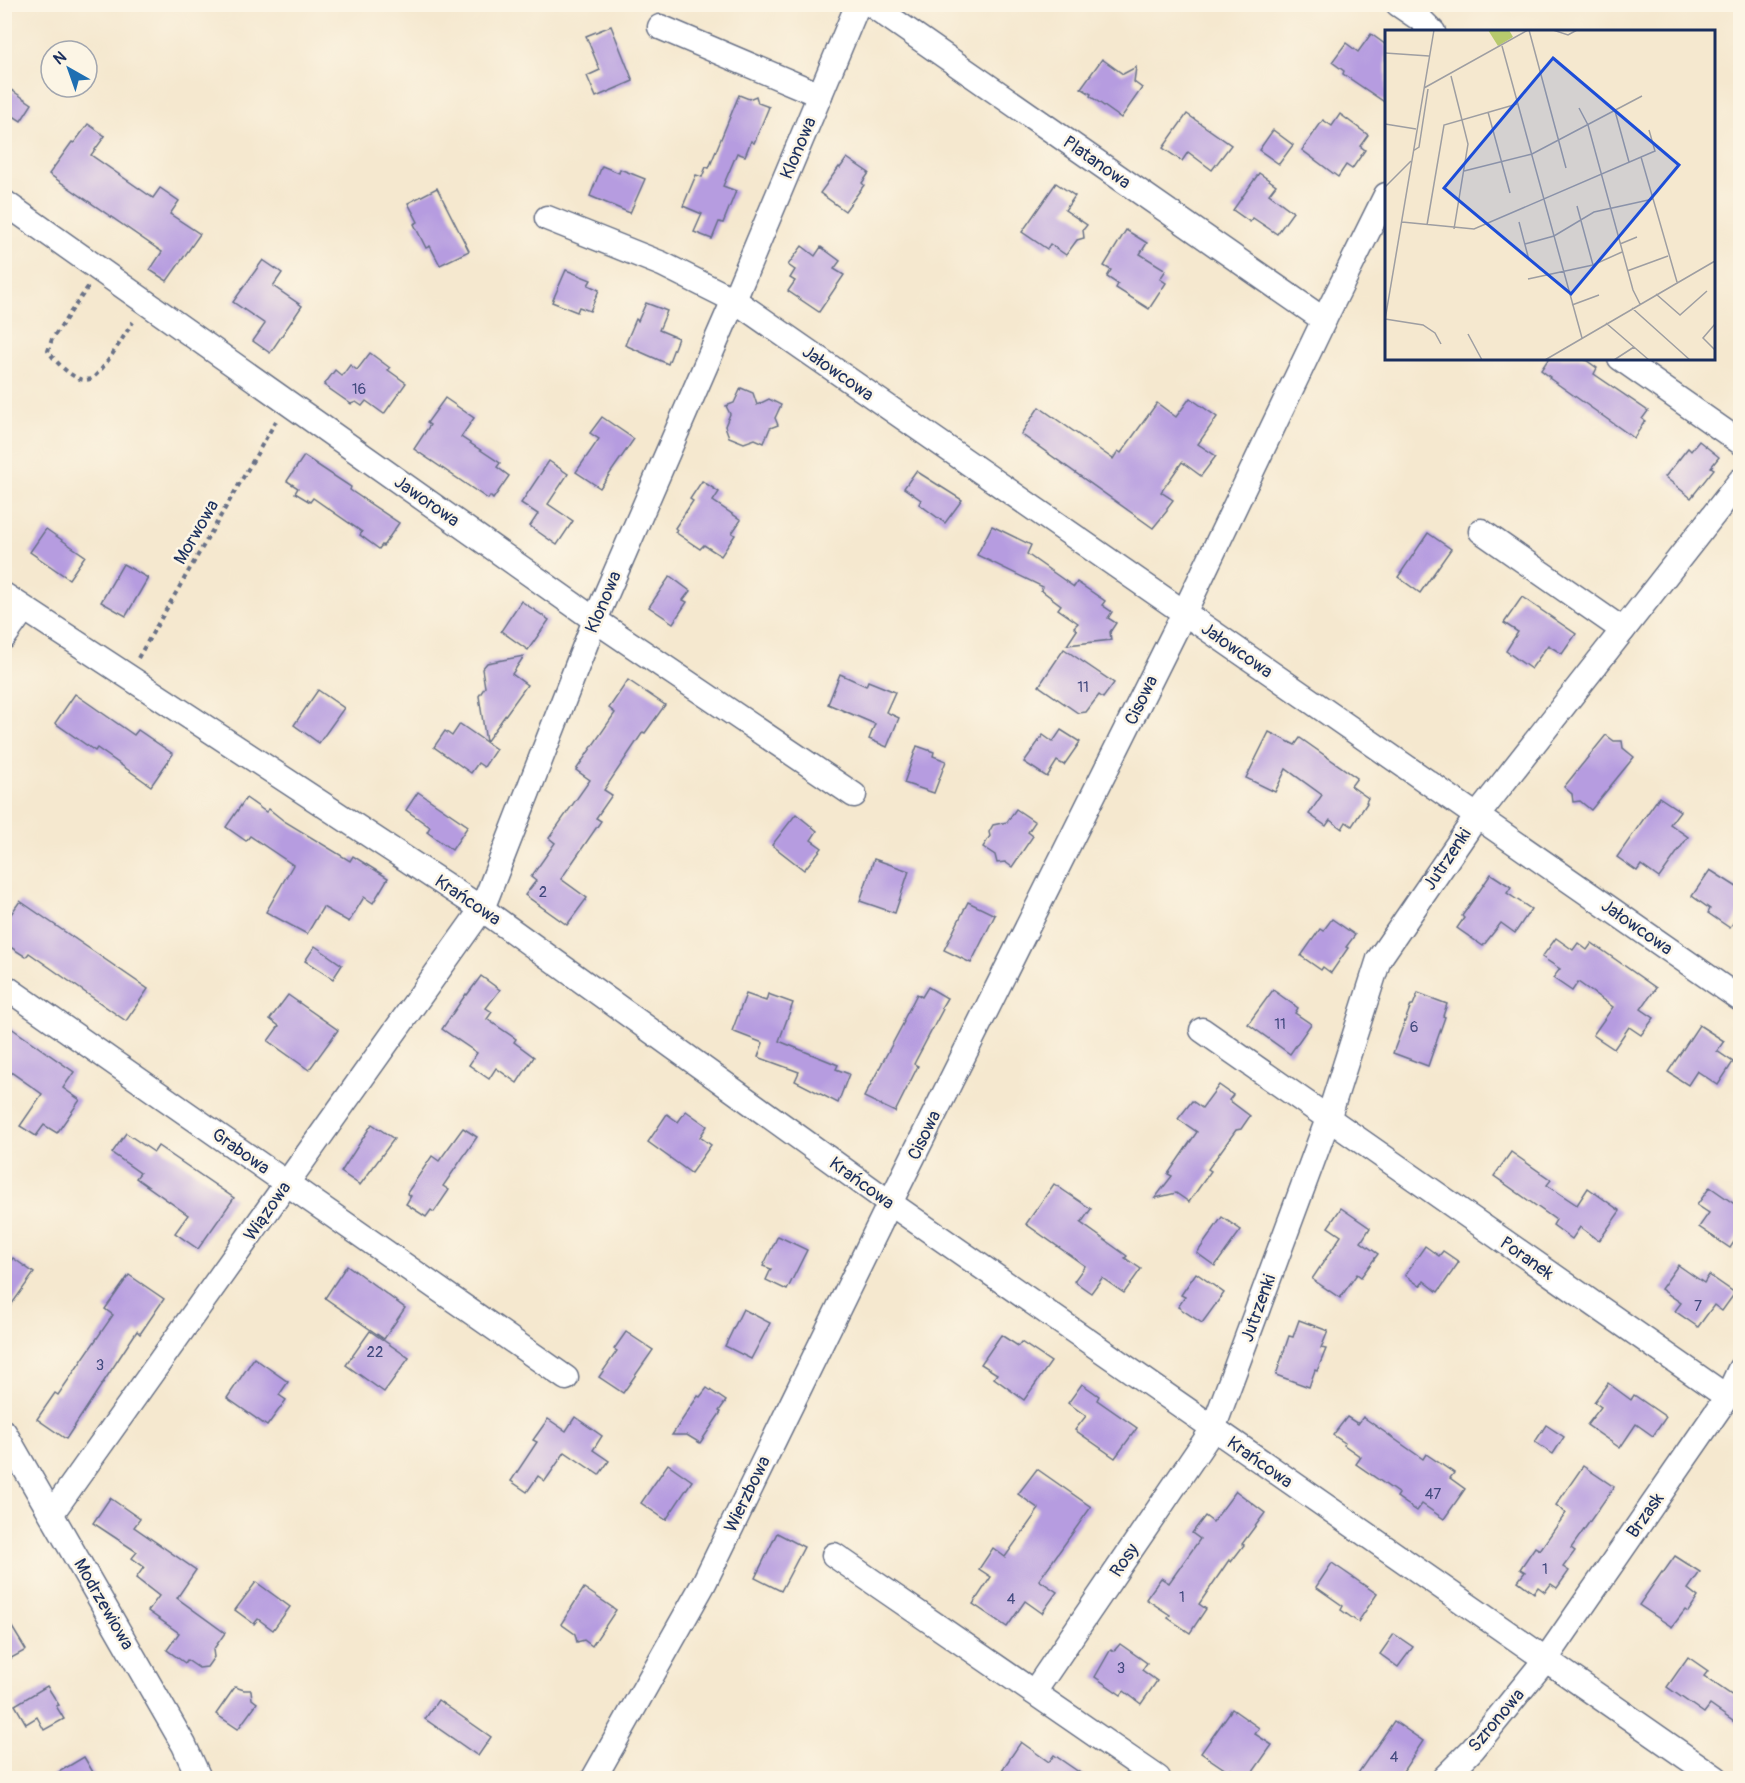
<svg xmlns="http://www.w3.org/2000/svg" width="1745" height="1783" font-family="Pangolin,sans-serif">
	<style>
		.building { fill: #b69ce0 }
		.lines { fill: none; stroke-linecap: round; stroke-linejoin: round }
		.minor-casing { stroke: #677086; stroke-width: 27 }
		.path { stroke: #677086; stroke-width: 4; stroke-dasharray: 4.5 4.5; stroke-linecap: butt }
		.minor { stroke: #fff; stroke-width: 24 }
		.labels { text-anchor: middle; stroke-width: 5; stroke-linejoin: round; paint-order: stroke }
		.number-label { font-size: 15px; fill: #424a7e }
		.street-label { font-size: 18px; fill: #1b2f5e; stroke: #fcf5e5 }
		.inset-road { fill: none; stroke: #9e9ea2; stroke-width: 1.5 }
		.view { fill: #1d4ed8; fill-opacity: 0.15; stroke: #1d4ed8; stroke-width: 3 }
		.inset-edge { fill: none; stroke: #1b2f5e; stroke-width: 3 }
	</style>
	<rect width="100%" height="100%" fill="#fcf5e5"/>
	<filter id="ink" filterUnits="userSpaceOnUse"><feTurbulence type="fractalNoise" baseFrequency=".0167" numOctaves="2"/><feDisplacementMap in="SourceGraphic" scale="12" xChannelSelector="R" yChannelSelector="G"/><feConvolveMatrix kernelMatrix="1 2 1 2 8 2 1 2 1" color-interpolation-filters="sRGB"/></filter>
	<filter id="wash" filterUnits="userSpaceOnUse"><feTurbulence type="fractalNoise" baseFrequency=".008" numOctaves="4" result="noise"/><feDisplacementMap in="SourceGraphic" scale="24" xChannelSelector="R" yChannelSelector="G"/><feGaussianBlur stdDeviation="1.35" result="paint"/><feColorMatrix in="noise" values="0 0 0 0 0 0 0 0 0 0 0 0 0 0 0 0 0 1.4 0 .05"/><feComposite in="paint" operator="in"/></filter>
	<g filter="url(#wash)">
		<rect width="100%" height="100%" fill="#f5e8cf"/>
		<g id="blocks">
			<!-- building -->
			<g class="building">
				<polygon points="611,26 633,81 596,97 587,76 600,70 586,36"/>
				<polygon points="1371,34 1386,45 1386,103 1343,74 1344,71 1332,62 1346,43 1358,52"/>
				<polygon points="1102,59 1123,74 1136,67 1134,82 1142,88 1121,118 1090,96 1091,94 1081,88"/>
				<polygon points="4,85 32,104 21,121 4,110"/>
				<polygon points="739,95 749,99 756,96 758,103 769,107 754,143 751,141 745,156 737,153 723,186 736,191 723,223 719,222 712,239 694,232 702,214 683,206 696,175 702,177 706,167 709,168"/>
				<polygon points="1187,114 1231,145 1212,170 1188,152 1182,161 1163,148"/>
				<polygon points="1340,114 1368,135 1360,146 1365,150 1352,169 1346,165 1338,177 1302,150 1323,120 1332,126"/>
				<polygon points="88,124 105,136 91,155 153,198 160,188 179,201 170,214 200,234 167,281 150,270 162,252 49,174 72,142 74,143"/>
				<polygon points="1273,130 1293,145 1279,164 1259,150"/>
				<polygon points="847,158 869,173 862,183 864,185 845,211 820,193 839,167 840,168"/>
				<polygon points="602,166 619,173 620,169 645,179 630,213 590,196"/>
				<polygon points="1259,173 1276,185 1269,194 1293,212 1277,234 1253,218 1250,222 1233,210"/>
				<polygon points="1056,183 1075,196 1065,210 1087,225 1083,230 1084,238 1077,240 1066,255 1050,244 1047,249 1022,232"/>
				<polygon points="437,188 469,251 440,265 430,246 426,248 414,224 418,222 408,203"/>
				<polygon points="1126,230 1147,243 1140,254 1166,270 1160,279 1166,283 1149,309 1116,288 1118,284 1107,277 1111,270 1104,266"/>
				<polygon points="802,246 815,256 821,247 840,261 834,269 844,275 819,312 788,291 795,281 790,278 795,270 788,265"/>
				<polygon points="263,260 282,273 273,286 302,306 270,353 253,341 265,324 233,302"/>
				<polygon points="566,270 591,280 588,285 599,290 590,311 579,307 577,312 552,302"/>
				<polygon points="646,303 667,311 659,330 678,338 668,364 625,345 636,319 638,321"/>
				<polygon points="370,353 390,368 388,370 406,383 384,414 366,401 362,406 356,402 351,404 324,385 335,370 342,376 350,365 357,370"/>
				<polygon points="1549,358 1583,358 1597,368 1594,374 1648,411 1642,419 1645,421 1634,438 1549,378 1550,377 1541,370"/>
				<polygon points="741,388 753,393 757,405 769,399 781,405 775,418 778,425 770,428 764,443 755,439 744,443 729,437 725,426 730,414 726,406 734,403"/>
				<polygon points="445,398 474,418 461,437 500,463 497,467 509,476 493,499 490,496 488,499 414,449 430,425 427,423"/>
				<polygon points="1190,398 1217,417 1198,444 1216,456 1201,476 1182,462 1161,492 1173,500 1167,508 1167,511 1153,528 1021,434 1039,407 1113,459 1118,451 1121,453 1157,403 1176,417"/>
				<polygon points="602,417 634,439 600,488 576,472 599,439 590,433"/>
				<polygon points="1699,441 1719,457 1711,467 1714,469 1691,498 1665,477 1688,448 1691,451"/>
				<polygon points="304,456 351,487 350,490 399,523 383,546 382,545 379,549 360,535 362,532 313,498 310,502 295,493 298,488 287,481"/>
				<polygon points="549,461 568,474 548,504 573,521 557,545 530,526 538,514 521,503"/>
				<polygon points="916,471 962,500 945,523 919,504 921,500 904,488"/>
				<polygon points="702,481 719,492 713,501 741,520 732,533 735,535 721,556 704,545 700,549 675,532 677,530 675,528 693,501 690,499"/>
				<polygon points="992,526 1031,545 1027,554 1074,587 1077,582 1105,601 1102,605 1112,612 1108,618 1116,623 1110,632 1111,640 1067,645 1077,630 1074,627 1078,623 1058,609 1061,605 1041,590 1043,587 977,555"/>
				<polygon points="46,529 85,556 69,579 30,552"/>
				<polygon points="1428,533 1451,549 1420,593 1398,577"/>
				<polygon points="123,564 148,578 126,616 101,602"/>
				<polygon points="670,576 690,591 683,600 687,602 673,623 649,607"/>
				<polygon points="1522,597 1576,634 1562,654 1548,645 1531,669 1506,651 1518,632 1504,623"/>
				<polygon points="521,601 549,620 528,650 501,631"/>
				<polygon points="1064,649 1114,683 1103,698 1099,695 1086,712 1078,713 1039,686"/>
				<polygon points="524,656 512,674 527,685 486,742 496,749 484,767 478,763 471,773 434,747 445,731 452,736 460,724 486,742 479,696 485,687 482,669 487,663"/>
				<polygon points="840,674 866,686 868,681 895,692 886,712 899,718 887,747 869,739 875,724 828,704"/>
				<polygon points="628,680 665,705 645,733 643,732 604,790 612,795 596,818 601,821 561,879 587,898 567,925 525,895 536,881 531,877 555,843 549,838 590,780 576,770 615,713 609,708"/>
				<polygon points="318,690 344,708 319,743 294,725"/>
				<polygon points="75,694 134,735 138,730 173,754 151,786 97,748 95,751 55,723"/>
				<polygon points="1061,730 1080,742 1064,765 1057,761 1047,777 1024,762 1043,735 1053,742"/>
				<polygon points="1269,732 1295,745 1300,738 1357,778 1351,786 1368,798 1366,802 1367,803 1352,826 1346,822 1342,829 1330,820 1326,826 1309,814 1322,795 1286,769 1275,792 1246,778"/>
				<polygon points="1606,735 1614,741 1622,741 1623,748 1634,757 1591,810 1580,801 1573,802 1572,794 1564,787"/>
				<polygon points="917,746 934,752 933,756 946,761 934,793 904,783"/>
				<polygon points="418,792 468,826 452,850 427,832 430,827 406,810"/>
				<polygon points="1659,797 1680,811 1670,824 1688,837 1659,878 1641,865 1637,871 1617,857"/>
				<polygon points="246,798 266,812 269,809 284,821 350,861 353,856 388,878 373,903 364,897 349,922 323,907 307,934 266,912 293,865 250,836 246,841 226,827"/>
				<polygon points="1016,809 1035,822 1028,832 1033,836 1012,867 1005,862 997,863 995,855 983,847 990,836 989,832 993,825 1007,822"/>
				<polygon points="796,814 817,831 811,840 822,848 804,870 772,845"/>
				<polygon points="874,859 909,871 895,913 860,901"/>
				<polygon points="1710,870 1740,889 1740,912 1730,928 1708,913 1710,909 1692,896"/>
				<polygon points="1491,874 1511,887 1507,893 1531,909 1515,933 1501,923 1483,946 1457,928 1464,918 1462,916"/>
				<polygon points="20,901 148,989 126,1021 29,953 26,957 4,943 4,924"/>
				<polygon points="968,902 995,915 971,963 944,950"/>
				<polygon points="1332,919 1355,935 1346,947 1348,948 1331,973 1323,967 1321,970 1301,956 1320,929 1323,931"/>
				<polygon points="1556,938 1573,950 1578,943 1587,950 1592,943 1656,988 1641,1009 1654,1018 1641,1035 1629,1027 1614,1049 1593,1035 1613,1007 1578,982 1572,991 1553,978 1560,969 1542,957"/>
				<polygon points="315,946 342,965 333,979 305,961"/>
				<polygon points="481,976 500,990 486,1008 492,1012 487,1019 516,1039 514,1042 534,1057 517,1083 496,1068 489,1079 469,1065 477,1053 442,1029 466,994 467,995"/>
				<polygon points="928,987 947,998 941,1008 943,1009 914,1064 918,1066 895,1112 864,1097 904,1022 903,1021 917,994 922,997"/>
				<polygon points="1273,990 1298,1008 1295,1013 1311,1024 1290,1054 1248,1024"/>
				<polygon points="1418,993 1447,1004 1443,1016 1445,1017 1428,1066 1393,1053 1411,1005 1413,1005"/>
				<polygon points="746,994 766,1001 768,994 793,1003 779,1041 838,1065 836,1069 849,1074 838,1103 795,1081 799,1072 758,1057 763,1043 732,1031"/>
				<polygon points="288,995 338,1030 309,1070 268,1041 279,1026 270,1019"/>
				<polygon points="4,1023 74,1072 63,1088 80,1100 57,1133 44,1125 36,1136 20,1126 42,1094 4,1067"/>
				<polygon points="1699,1025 1724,1041 1717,1051 1733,1062 1718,1085 1697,1071 1688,1085 1668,1072"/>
				<polygon points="1219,1085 1233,1095 1229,1100 1250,1116 1241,1129 1236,1130 1208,1169 1211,1171 1189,1202 1176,1193 1155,1198 1172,1176 1168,1174 1197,1132 1178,1119 1192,1101 1202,1108"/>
				<polygon points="686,1111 707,1126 700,1137 711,1145 691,1173 648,1142 667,1114 678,1122"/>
				<polygon points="372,1124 394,1139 360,1185 341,1172"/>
				<polygon points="463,1128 477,1137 443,1186 449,1190 434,1212 431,1210 426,1217 406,1204 411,1196 407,1193 432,1156 439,1161"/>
				<polygon points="126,1133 154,1152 158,1146 234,1198 198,1249 175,1233 188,1215 136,1178 140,1173 112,1153"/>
				<polygon points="1511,1152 1551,1180 1547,1185 1577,1205 1588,1188 1620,1211 1599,1241 1580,1227 1572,1239 1553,1225 1556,1220 1494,1176"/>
				<polygon points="1054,1184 1091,1209 1081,1223 1127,1256 1125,1258 1141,1269 1124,1293 1102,1278 1091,1293 1074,1281 1085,1266 1026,1224"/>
				<polygon points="1710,1187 1740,1208 1740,1233 1730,1248 1699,1227 1709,1213 1697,1205"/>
				<polygon points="1341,1208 1370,1228 1361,1242 1378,1254 1361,1277 1357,1274 1340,1298 1312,1279 1341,1236 1328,1227"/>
				<polygon points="1222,1217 1241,1230 1215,1266 1197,1253"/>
				<polygon points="778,1236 807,1250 787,1290 766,1280 771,1269 763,1266"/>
				<polygon points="1425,1246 1439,1256 1443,1251 1459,1262 1438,1292 1424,1281 1420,1286 1405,1275"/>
				<polygon points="13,1258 34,1273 4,1315 4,1270"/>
				<polygon points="347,1265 405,1308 384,1339 325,1298"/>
				<polygon points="1678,1265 1704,1283 1709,1275 1735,1293 1722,1311 1714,1305 1698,1327 1675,1311 1681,1303 1661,1289"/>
				<polygon points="1196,1273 1224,1293 1202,1323 1178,1307 1185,1297 1181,1295"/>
				<polygon points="129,1275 164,1299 140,1334 137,1331 66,1439 37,1419 55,1393 58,1395 113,1315 105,1309"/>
				<polygon points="743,1309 770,1323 751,1359 725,1346"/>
				<polygon points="1299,1320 1328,1331 1321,1348 1326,1349 1317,1371 1315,1370 1309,1387 1276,1375 1289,1336 1293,1337"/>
				<polygon points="370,1331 409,1358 384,1392 346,1365"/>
				<polygon points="626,1332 653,1350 623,1393 599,1377 617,1351 614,1349"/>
				<polygon points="1001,1335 1018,1346 1021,1342 1051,1362 1024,1400 994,1378 997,1374 981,1364"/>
				<polygon points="254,1358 288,1382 279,1395 286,1400 267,1426 227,1398"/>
				<polygon points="1608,1383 1631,1400 1634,1395 1666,1417 1653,1436 1636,1424 1620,1448 1587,1425 1601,1407 1594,1402"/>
				<polygon points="1082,1384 1099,1396 1097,1400 1137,1428 1115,1458 1075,1430 1086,1416 1068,1403"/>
				<polygon points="707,1388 726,1401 719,1411 721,1412 700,1443 687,1435 672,1435 698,1396 700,1397"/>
				<polygon points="575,1417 602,1436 593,1450 609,1461 599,1475 565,1452 545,1481 538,1476 527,1492 511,1481 537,1442 533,1440 548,1419 566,1431"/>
				<polygon points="1347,1417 1358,1424 1363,1417 1423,1459 1426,1454 1454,1473 1450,1478 1465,1489 1444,1519 1422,1504 1417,1511 1397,1497 1399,1494 1356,1464 1361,1457 1344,1445 1345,1443 1333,1435"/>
				<polygon points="1546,1425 1564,1437 1553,1454 1535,1442"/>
				<polygon points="668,1464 692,1481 666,1520 641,1503"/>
				<polygon points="1583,1466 1614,1487 1571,1548 1575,1551 1563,1567 1569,1571 1557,1588 1551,1584 1545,1592 1538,1587 1534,1593 1518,1581 1525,1572 1520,1569 1535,1547 1540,1550 1566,1513 1556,1505"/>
				<polygon points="1037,1469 1091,1507 1039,1580 1057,1592 1042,1613 1025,1601 1007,1627 973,1604 991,1577 979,1569 993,1548 1005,1557 1039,1509 1018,1494"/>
				<polygon points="1236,1491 1265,1513 1242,1544 1244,1545 1231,1562 1229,1560 1199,1604 1206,1609 1190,1633 1168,1618 1170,1615 1146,1599 1161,1578 1169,1583 1200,1539 1192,1533 1205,1516 1213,1522"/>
				<polygon points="110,1498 140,1519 134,1527 196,1570 177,1598 225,1633 213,1650 214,1657 207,1667 199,1668 187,1660 185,1663 167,1650 179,1633 148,1611 159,1596 136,1578 144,1567 132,1558 137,1552 93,1523"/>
				<polygon points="777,1533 804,1547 781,1591 755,1578"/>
				<polygon points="1675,1556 1700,1572 1688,1589 1698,1597 1688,1612 1685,1610 1672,1627 1639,1605 1662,1572 1663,1573"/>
				<polygon points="1332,1563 1377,1594 1358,1622 1341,1610 1343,1606 1316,1587"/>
				<polygon points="256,1582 290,1607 273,1630 258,1619 254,1624 235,1610"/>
				<polygon points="584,1588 616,1610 592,1646 584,1640 577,1642 575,1634 561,1624"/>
				<polygon points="4,1614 26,1650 4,1662"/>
				<polygon points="1394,1634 1413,1647 1398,1667 1380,1654"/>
				<polygon points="1120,1644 1147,1663 1142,1670 1157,1681 1141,1704 1124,1691 1121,1695 1095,1677 1111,1649 1114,1651"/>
				<polygon points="1688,1657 1708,1671 1704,1676 1740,1701 1740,1726 1710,1705 1704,1713 1667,1687"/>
				<polygon points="47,1686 59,1705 56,1706 64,1719 44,1730 37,1717 26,1724 15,1705"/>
				<polygon points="235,1687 244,1690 251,1690 252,1699 257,1703 238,1729 216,1714"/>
				<polygon points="438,1700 491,1737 478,1756 425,1719"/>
				<polygon points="1232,1709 1259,1728 1255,1734 1272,1745 1248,1779 1245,1779 1231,1769 1229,1772 1201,1753"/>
				<polygon points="1394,1721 1423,1741 1398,1779 1354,1779"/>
				<polygon points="1021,1742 1049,1762 1054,1755 1089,1779 996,1779"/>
				<polygon points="84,1757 97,1779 47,1779"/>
			</g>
		</g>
	</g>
	<g filter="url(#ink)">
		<use href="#blocks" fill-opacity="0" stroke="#677086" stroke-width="1.5"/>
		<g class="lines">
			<defs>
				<g id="minor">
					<polyline points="870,4 1324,320"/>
					<polyline points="1398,4 1420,19 1433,32"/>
					<polyline points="660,27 820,95"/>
					<polyline points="4,202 595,620 854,795"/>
					<polyline points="547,218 662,264 734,300 1740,999"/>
					<polyline points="1620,358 1740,442"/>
					<polyline points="1481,531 1623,630"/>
					<polyline points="4,595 482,909 890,1203 1716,1778"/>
					<polyline points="4,637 24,609"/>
					<polyline points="4,986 566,1378"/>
					<polyline points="1202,1030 1727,1397"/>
					<polyline points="4,1432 184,1745 199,1778"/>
					<polyline points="52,1513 482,909 595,620 734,300 858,4"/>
					<polyline points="834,1555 1158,1778"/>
					<polyline points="1034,1692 1213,1429 1328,1119 1379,959 1477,816 1740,481"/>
					<polyline points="594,1778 704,1583 890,1203 1184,613 1324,320 1386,195"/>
					<polyline points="1444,1778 1473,1749 1546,1659 1727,1397 1740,1369"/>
				</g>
			</defs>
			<!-- minor casing -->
			<use href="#minor" class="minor-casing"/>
			<!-- path -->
			<g class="path">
				<path d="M88,287L52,339L48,351C56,362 78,387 92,378C104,371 124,335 133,322"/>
				<polyline points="138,658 276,421"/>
			</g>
			<!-- minor -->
			<use href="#minor" class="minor"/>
		</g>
	</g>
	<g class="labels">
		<!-- number labels -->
		<g class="number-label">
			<text x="359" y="394">16</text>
			<text x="1083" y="692">11</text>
			<text x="543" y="897">2</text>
			<text x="1280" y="1029">11</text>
			<text x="1414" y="1032">6</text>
			<text x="1698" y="1311">7</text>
			<text x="375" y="1357">22</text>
			<text x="100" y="1370">3</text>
			<text x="1433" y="1499">47</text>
			<text x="1545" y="1574">1</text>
			<text x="1182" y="1602">1</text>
			<text x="1011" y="1604">4</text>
			<text x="1121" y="1673">3</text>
			<text x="1394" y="1762">4</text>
		</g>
		<!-- street labels -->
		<g class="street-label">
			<text transform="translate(798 148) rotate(-67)" y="6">Klonowa</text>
			<text transform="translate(1097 162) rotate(35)" y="6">Platanowa</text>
			<text transform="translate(838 373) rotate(35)" y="6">Jałowcowa</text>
			<text transform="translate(427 501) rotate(35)" y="6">Jaworowa</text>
			<text transform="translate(196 532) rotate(-60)" y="6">Morwowa</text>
			<text transform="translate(603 602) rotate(-67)" y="6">Klonowa</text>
			<text transform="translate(1237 650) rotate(35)" y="6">Jałowcowa</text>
			<text transform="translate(1141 700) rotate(-64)" y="6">Cisowa</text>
			<text transform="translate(1447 859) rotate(-56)" y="6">Jutrzenki</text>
			<text transform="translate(468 900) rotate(34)" y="6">Krańcowa</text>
			<text transform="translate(1637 927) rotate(35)" y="6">Jałowcowa</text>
			<text transform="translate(924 1135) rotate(-64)" y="6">Cisowa</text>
			<text transform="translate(241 1151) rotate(35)" y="6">Grabowa</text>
			<text transform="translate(862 1183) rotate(36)" y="6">Krańcowa</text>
			<text transform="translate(267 1211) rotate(-55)" y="6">Wiązowa</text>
			<text transform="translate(1527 1258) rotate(35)" y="6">Poranek</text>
			<text transform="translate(1258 1308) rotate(-70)" y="6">Jutrzenki</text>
			<text transform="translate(1260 1462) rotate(35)" y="6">Krańcowa</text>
			<text transform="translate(747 1494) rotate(-64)" y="6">Wierzbowa</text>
			<text transform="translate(1645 1515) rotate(-55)" y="6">Brzask</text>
			<text transform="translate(1124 1560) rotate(-56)" y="6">Rosy</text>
			<text transform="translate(104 1604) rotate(60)" y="6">Modrzewiowa</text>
			<text transform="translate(1496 1720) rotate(-50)" y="6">Szronowa</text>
		</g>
	</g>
	<!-- overview -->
	<g transform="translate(1385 30)">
		<rect width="330" height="330" fill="#f5e8cf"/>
		<path d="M103,0H124L128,7L113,16Z" fill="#b7ca6d"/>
		<path class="inset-road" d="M144,0L181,138M168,0L183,5L192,0M117,16L197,308M0,23L44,26M66,46L83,114L69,199M39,58L143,0M194,78L203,95L248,260L255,274M230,81L244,132M103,82L125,163M0,94L31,99M28,121L34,117L43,59M256,127L292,252M79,141L147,124L257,66M0,157L26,131M192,176L208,235M17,192L89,199L270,121L264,100M134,192L144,230M42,195L59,95L132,74M140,214L169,206L209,182L268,169M235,214L252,207M242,241L283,226M143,249L208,235L237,222M271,264L295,285L322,261M187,275L214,265M247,278L305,330M0,289L38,295L50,303L56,314M0,290L49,0M221,293L264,330M330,294L318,308L330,320M83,304L97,330M160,330L330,231M229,330L249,317"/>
		<path class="view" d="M168,28L294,135L186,264L59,158Z"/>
		<rect width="330" height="330" class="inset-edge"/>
	</g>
	<!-- margin -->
	<rect width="1745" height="1783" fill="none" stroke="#fcf5e5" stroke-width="24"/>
	<!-- north arrow -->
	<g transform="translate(69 69) rotate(320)"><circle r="28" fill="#fcf5e5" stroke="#a2a6af" stroke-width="1.5"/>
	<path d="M0-4.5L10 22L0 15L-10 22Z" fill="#1f6fb2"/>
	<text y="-9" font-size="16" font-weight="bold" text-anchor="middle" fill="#1b2f5e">N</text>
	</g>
</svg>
